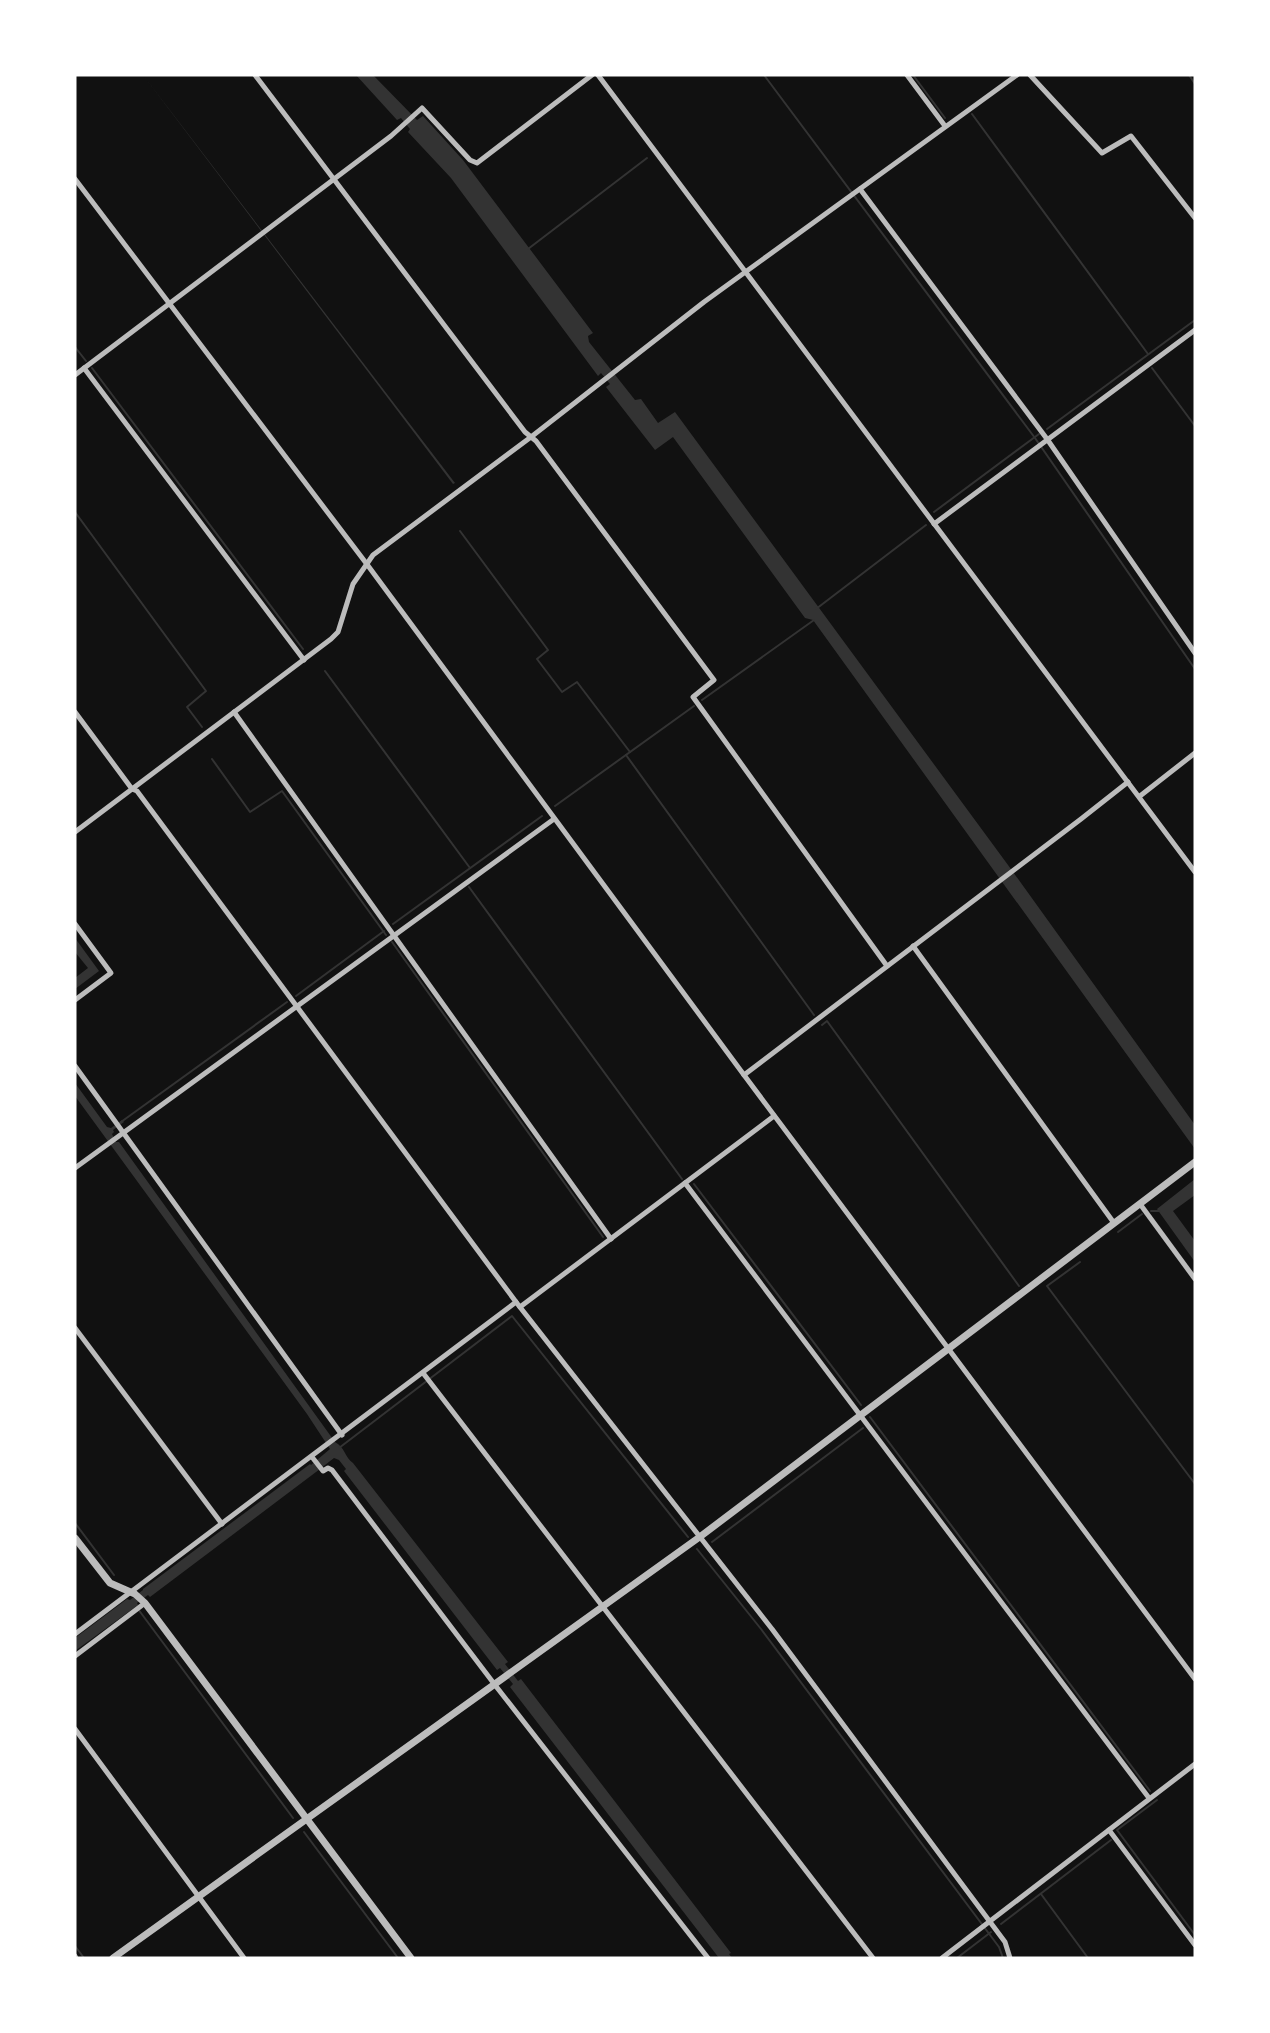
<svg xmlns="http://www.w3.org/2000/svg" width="1270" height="2033" font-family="'Archivo Narrow',sans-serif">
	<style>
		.water { fill: #333 }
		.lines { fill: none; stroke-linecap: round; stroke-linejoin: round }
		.stream { stroke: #333; stroke-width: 2 }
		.minor { stroke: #bcbcbc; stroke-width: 5 }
		.tertiary { stroke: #bcbcbc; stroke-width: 7 }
	</style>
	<rect width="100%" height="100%" fill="#111"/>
	<!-- water -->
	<g class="water">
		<polygon points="143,75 455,483 453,484"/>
		<polygon points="356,75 373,75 417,120 423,116 463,160 593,333 588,336 589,342 635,400 641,399 658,423 675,412 1008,865 1195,1125 1195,1149 813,620 805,618 673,437 655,450 606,387 610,384 601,373 598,376 451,178 408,132 410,129 401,118 397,120"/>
		<polygon points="75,938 99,971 75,989 75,978 88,968 75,952"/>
		<path d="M75,1083L107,1127L111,1128L122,1120L124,1122L113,1130L114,1132L112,1134L116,1142H119L335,1442C345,1447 345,1458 353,1463L508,1662L505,1664L518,1681L521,1679L731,1953L729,1954L732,1958H719L510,1687L513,1684L500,1668L497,1670L344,1471L346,1469L339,1460L334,1458L316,1472L150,1597L148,1595L137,1603L138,1605L75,1651V1638L127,1599L130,1600L143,1590V1589L310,1464L311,1465L330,1449L307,1414L75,1096Z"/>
		<polygon points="1195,1179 1195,1195 1173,1211 1195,1241 1195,1262 1157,1209"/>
	</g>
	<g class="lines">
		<!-- stream -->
		<g class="stream">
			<polyline points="764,75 1035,438 1195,669"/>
			<polyline points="913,75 945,118"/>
			<polyline points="1189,75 1195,84"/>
			<polyline points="972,114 1148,354"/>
			<polyline points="528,249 647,158"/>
			<polyline points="75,347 86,361"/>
			<polyline points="92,368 303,649"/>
			<polyline points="1152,368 1195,426"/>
			<polyline points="1047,429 1195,320"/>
			<polyline points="75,512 206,691 187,707 202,727"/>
			<polyline points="934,512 1039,434"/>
			<polyline points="460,531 548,650 537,659 562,692 577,682 630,752"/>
			<polyline points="816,609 926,525"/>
			<polyline points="325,671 470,868"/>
			<polyline points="702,700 814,620"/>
			<polyline points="626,755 814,1015"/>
			<polyline points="212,759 250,812 282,791 386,935"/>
			<polyline points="555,806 694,706"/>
			<polyline points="469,887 682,1179"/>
			<polyline points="393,924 542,816"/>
			<polyline points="392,942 603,1237"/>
			<polyline points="296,996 384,931"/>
			<polyline points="822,1025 827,1021 1019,1286"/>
			<polyline points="121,1122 287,1002"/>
			<polyline points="694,1184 861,1405"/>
			<polyline points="1151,1211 1160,1211"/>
			<polyline points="1118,1232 1142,1214"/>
			<polyline points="1080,1262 1047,1286 1195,1484"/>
			<polyline points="870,1417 1150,1791"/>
			<polyline points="339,1448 512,1316 688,1537"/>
			<polyline points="75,1523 114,1575"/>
			<polyline points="712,1542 863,1428"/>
			<polyline points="697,1549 761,1629 999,1947 1003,1958"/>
			<polyline points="138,1609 293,1818"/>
			<polyline points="1157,1800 1117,1830 1195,1935"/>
			<polyline points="304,1832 398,1958"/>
			<polyline points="1041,1894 1088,1958"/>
			<polyline points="1001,1924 1111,1840"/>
			<polyline points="75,1946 84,1958"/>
			<polyline points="957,1958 991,1932"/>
		</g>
		<!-- minor -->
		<g class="minor">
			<polyline points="255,75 525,432 536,441 714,680 693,697 887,966"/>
			<polyline points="598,75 1195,872"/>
			<polyline points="907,75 945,126"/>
			<polyline points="1030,75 1102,153 1131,136 1195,218"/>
			<polyline points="75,179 366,563 744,1075 1195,1679"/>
			<polyline points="860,189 1047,439 1195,653"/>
			<polyline points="84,368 304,660"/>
			<polyline points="75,375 391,136 422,108 470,160 477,163 592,75"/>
			<polyline points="934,524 1195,330"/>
			<polyline points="75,712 132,789 137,791 516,1302 772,1629 1005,1942 1010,1958"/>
			<polyline points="234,712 611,1239"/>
			<polyline points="1140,796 1195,753"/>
			<polyline points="75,832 331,639 338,632 353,584 373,555 531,437 704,302 1017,75"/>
			<polyline points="75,924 111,973 75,1000"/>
			<polyline points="913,946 1114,1223"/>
			<polyline points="75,1066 342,1435"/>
			<polyline points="744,1075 1081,819 1128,782"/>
			<polyline points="75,1168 554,819"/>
			<polyline points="685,1183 1149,1798"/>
			<polyline points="1140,1204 1195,1279"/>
			<polyline points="520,1307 774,1116"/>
			<polyline points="75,1328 222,1524"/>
			<polyline points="423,1373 873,1958"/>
			<polyline points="312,1457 323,1471 328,1468 332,1470 495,1685 708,1958"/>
			<polyline points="75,1634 516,1302"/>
			<polyline points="75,1656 145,1603"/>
			<polyline points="75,1729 244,1958"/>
			<polyline points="1109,1830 1195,1945"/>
			<polyline points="75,1956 76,1958"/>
			<polyline points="942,1958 1195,1764"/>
		</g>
		<!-- tertiary -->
		<g class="tertiary">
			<polyline points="75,1538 110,1583 135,1594 145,1603 411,1958"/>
			<polyline points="113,1958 701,1536 1195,1162"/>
		</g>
	</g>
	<!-- border -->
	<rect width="1270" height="2033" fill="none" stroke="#ffffff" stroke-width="153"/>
</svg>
